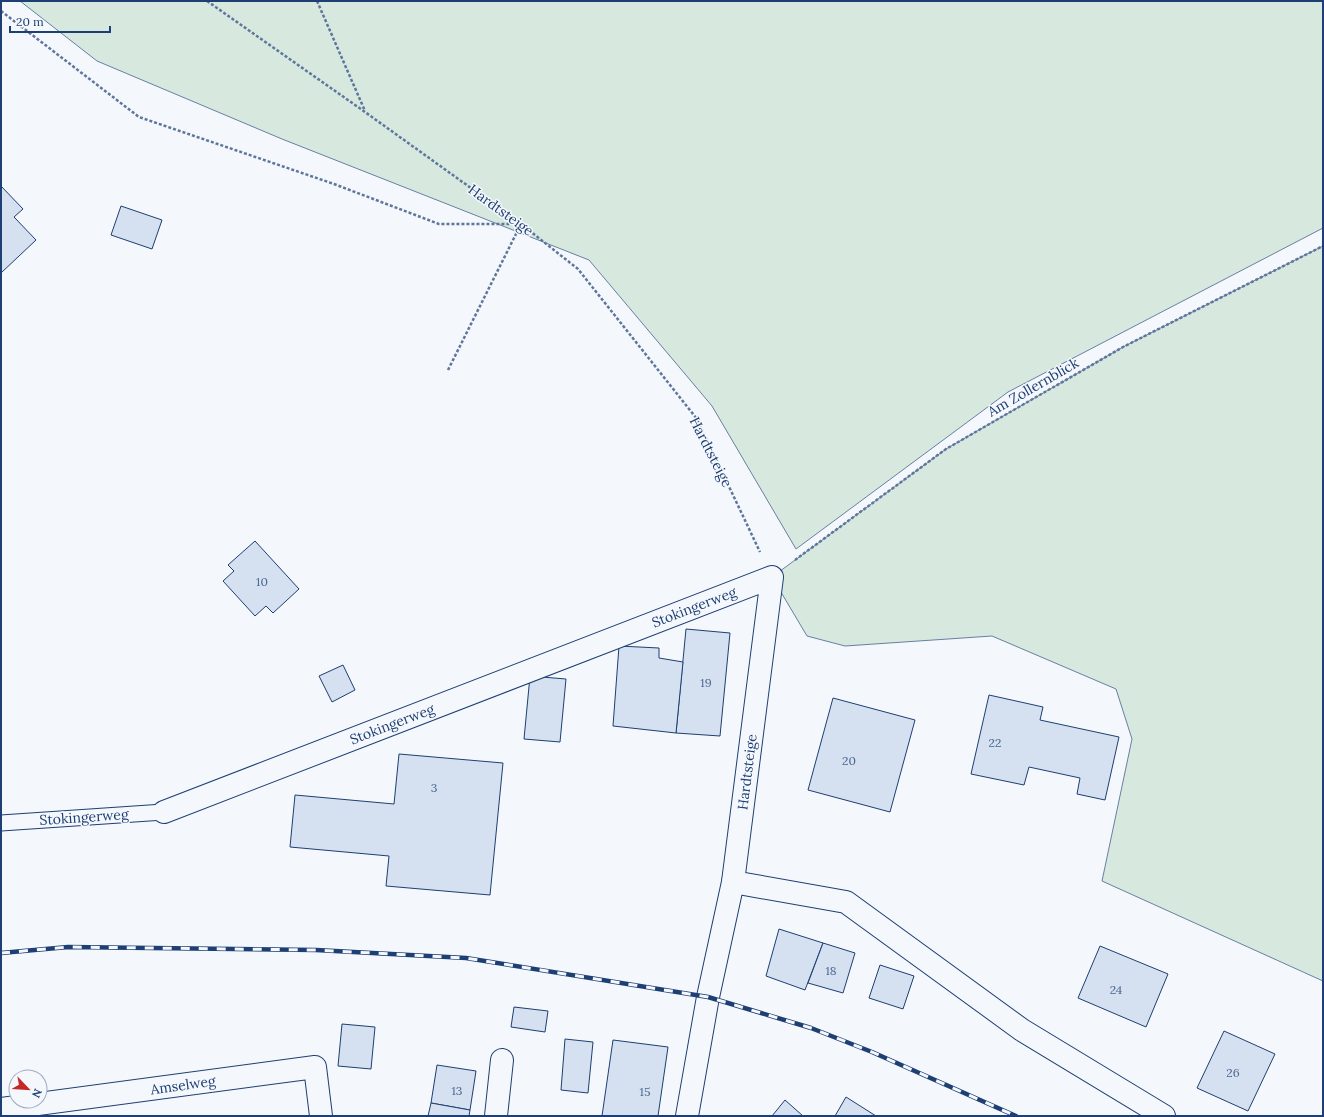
<svg xmlns="http://www.w3.org/2000/svg" width="1324" height="1117" font-family="Lora,serif">
	<style>
		.green { fill: #d7e8df; stroke: #687fa3 }
		.building { fill: #d5e0f0; stroke: #1d3f73 }
		.lines { fill: none; stroke-linecap: round; stroke-linejoin: round }
		.service-casing { stroke: #1d3f73; stroke-width: 17 }
		.minor-casing { stroke: #1d3f73; stroke-width: 24 }
		.path { stroke: #5e769c; stroke-width: 2.5; stroke-dasharray: 3 2; stroke-linecap: butt }
		.service { stroke: #f4f7fb; stroke-width: 15 }
		.minor { stroke: #f4f7fb; stroke-width: 22 }
		.rail-casing { stroke: #1d3f73; stroke-width: 4.5 }
		.rail { stroke: #f4f7fb; stroke-width: 3; stroke-dasharray: 9; stroke-linecap: butt }
		.labels { text-anchor: middle; stroke-width: 3; stroke-linejoin: round; paint-order: stroke }
		.number-label { font-size: 12px; fill: #4b6792 }
		.street-label { font-size: 14px; fill: #1d3f73; stroke: #f4f7fb }
	</style>
	<rect width="100%" height="100%" fill="#f4f7fb"/>
	<!-- green -->
	<g class="green">
		<polygon points="20,1 1323,1 1323,228 1008,392 796,549 712,406 589,260 282,139 97,61"/>
		<polygon points="1323,246 1323,981 1102,881 1132,739 1116,689 992,636 845,646 807,636 772,577 946,449 1123,347"/>
	</g>
	<!-- building -->
	<g class="building">
		<polygon points="1,186 23,209 14,217 36,240 1,273"/>
		<polygon points="121,206 162,220 152,249 111,235"/>
		<polygon points="255,541 299,589 273,613 266,606 255,616 223,581 234,571 228,565"/>
		<polygon points="686,629 730,633 720,736 676,733"/>
		<polygon points="619,646 659,648 659,658 683,662 676,733 613,726"/>
		<polygon points="343,665 355,690 332,702 319,676"/>
		<polygon points="530,676 566,679 560,742 524,739"/>
		<polygon points="989,695 1043,707 1040,720 1119,737 1105,800 1077,794 1080,778 1029,767 1024,785 971,774"/>
		<polygon points="833,698 915,720 890,812 808,790"/>
		<polygon points="399,754 503,763 490,895 386,886 389,856 290,847 295,795 394,804"/>
		<polygon points="779,929 823,943 805,990 766,976"/>
		<polygon points="823,943 855,953 843,993 808,983"/>
		<polygon points="1100,946 1168,974 1146,1027 1078,998"/>
		<polygon points="880,965 914,976 903,1009 869,998"/>
		<polygon points="514,1007 548,1011 545,1032 511,1027"/>
		<polygon points="342,1024 375,1027 371,1069 338,1066"/>
		<polygon points="1224,1031 1275,1054 1248,1111 1197,1088"/>
		<polygon points="565,1039 593,1042 588,1093 561,1090"/>
		<polygon points="613,1040 668,1047 658,1116 602,1116"/>
		<polygon points="437,1065 476,1071 470,1110 431,1103"/>
		<polygon points="846,1097 876,1116 835,1116"/>
		<polygon points="785,1100 803,1116 772,1116"/>
		<polygon points="431,1103 470,1110 469,1116 428,1116"/>
	</g>
	<g class="lines">
		<defs>
			<polyline id="service" points="1,823 164,812"/>
			<g id="minor">
				<polyline points="164,812 772,577 733,882 708,997 687,1116"/>
				<polyline points="733,882 846,902 1022,1030 1164,1116"/>
				<polyline points="1,1109 315,1067 321,1116"/>
				<polyline points="496,1116 502,1060"/>
			</g>
		</defs>
		<!-- service casing -->
		<use href="#service" class="service-casing"/>
		<!-- minor casing -->
		<use href="#minor" class="minor-casing"/>
		<!-- path -->
		<g class="path">
			<polyline points="207,1 365,112 521,224 578,269 697,419 760,552"/>
			<polyline points="317,1 365,111"/>
			<polyline points="1,11 139,117 334,184 439,224 520,224"/>
			<polyline points="448,370 521,224"/>
			<polyline points="795,560 946,449 1123,347 1323,246"/>
		</g>
		<!-- service -->
		<use href="#service" class="service"/>
		<!-- minor -->
		<use href="#minor" class="minor"/>
		<defs>
			<polyline id="rail" points="1,953 68,947 316,950 466,958 708,997 811,1028 872,1052 1016,1116"/>
		</defs>
		<!-- rail casing -->
		<use href="#rail" class="rail-casing"/>
		<!-- rail -->
		<use href="#rail" class="rail"/>
	</g>
	<g class="labels">
		<!-- number labels -->
		<g class="number-label">
			<text x="262" y="586">10</text>
			<text x="706" y="687">19</text>
			<text x="995" y="747">22</text>
			<text x="849" y="765">20</text>
			<text x="434" y="792">3</text>
			<text x="831" y="975">18</text>
			<text x="1116" y="994">24</text>
			<text x="1233" y="1077">26</text>
			<text x="457" y="1095">13</text>
			<text x="645" y="1096">15</text>
		</g>
		<!-- street labels -->
		<g class="street-label">
			<text transform="translate(501 210) rotate(36)" y="5">Hardtsteige</text>
			<text transform="translate(1033 387) rotate(-30)" y="5">Am Zollernblick</text>
			<text transform="translate(711 452) rotate(63)" y="5">Hardtsteige</text>
			<text transform="translate(694 607) rotate(-21)" y="5">Stokingerweg</text>
			<text transform="translate(392 724) rotate(-21)" y="5">Stokingerweg</text>
			<text transform="translate(747 772) rotate(-83)" y="5">Hardtsteige</text>
			<text transform="translate(84 817) rotate(-4)" y="5">Stokingerweg</text>
			<text transform="translate(183 1085) rotate(-8)" y="5">Amselweg</text>
		</g>
	</g>
	<!-- border -->
	<rect width="1324" height="1117" fill="none" stroke="#1d3f73" stroke-width="4"/>
	<!-- north arrow -->
	<g transform="translate(28 1089) rotate(115)"><circle r="19" fill="#f4f7fb" stroke="#9eadc5"/>
	<path d="M0-3L7 15L0 10L-7 15Z" fill="#c62828"/>
	<text y="-6" font-size="11" font-weight="bold" text-anchor="middle" fill="#1d3f73">N</text>
	</g>
	<!-- scale -->
	<path d="M10 26v6h100v-6" fill="none" stroke="#1d3f73" stroke-width="2"/>
	<text x="16" y="26" font-size="12" fill="#1d3f73" stroke="#f4f7fb" stroke-width="3" paint-order="stroke">20 m</text>
</svg>
